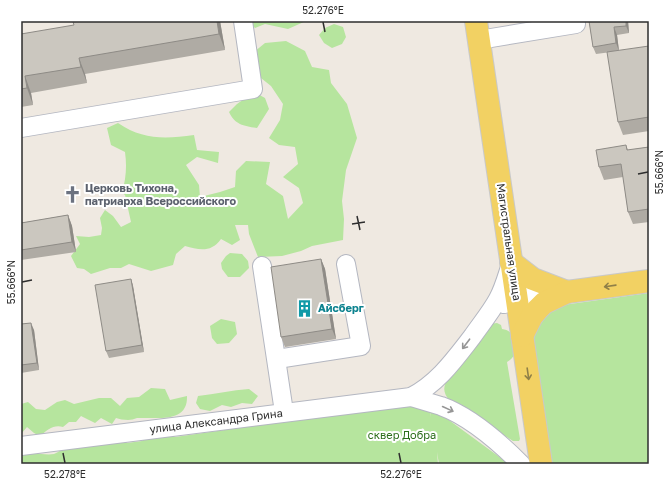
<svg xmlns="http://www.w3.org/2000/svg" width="670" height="485" font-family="'Golos Text',sans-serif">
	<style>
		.green { fill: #b6e59e }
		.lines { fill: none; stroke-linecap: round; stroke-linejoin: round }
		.minor-casing { stroke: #b4b7c1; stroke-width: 20 }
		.major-casing { stroke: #c9c9c9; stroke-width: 24 }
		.minor { stroke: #fff; stroke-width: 18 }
		.major { stroke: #f2d163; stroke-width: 22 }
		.wall { fill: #afaba4 }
		.shaded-wall { fill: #8e8b86 }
		.building { fill: #cbc7bf; stroke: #8e8b86 }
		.oneway { stroke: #908048 }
		.oneway2 { stroke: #969696 }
		.ticks { fill: none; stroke: #2e2e2e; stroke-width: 1.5 }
		.labels { text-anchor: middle; stroke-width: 4; stroke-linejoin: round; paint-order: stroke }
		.worship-label { font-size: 11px; font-weight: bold; fill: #5b616d; stroke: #fff; text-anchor: start }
		.street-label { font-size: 11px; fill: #2e2e2e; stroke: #fff }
		.culture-label { font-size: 11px; font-weight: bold; fill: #0d838f; stroke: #fff; text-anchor: start }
		.park-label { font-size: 11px; fill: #2c6e1b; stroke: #fff }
		.neatline { fill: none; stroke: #2e2e2e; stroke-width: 1.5 }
		.ticks-label { font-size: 10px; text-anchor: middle; fill: #2e2e2e }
	</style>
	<rect width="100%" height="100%" fill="#efe9e1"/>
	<!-- green -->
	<g class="green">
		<polygon points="248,21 306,21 288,29 265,24 255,28"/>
		<polygon points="334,24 343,27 346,37 342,44 332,48 324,43 319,35 325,28"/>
		<path d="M286,41L305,51L312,67L329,70L331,83L347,104L357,138L346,170L342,201L344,219L343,240L312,246L301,251L282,256L258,257L249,234L248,225H235L240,240L232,245L221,239C211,253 199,250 185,246L176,254L173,265L151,271L129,264L121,268H110L91,274L84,269L77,268L71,256L80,244L76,236L89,237L101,235L102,228L100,218L105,210L113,216L121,227L131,222L125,195L122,193C126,179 127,166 125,152L111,145L107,128L118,123C143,140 165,139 194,135L197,150L219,152L218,163L197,157L186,165L199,185L200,197L220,192L235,187L236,171L246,161L270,162L266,184L283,196L288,219L303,203L299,188L283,177L298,164L295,147L279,145L269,138L280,120L283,104L271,86L251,70L248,57L265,43Z"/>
		<path d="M254,92L265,98L269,109L257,128C244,126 235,125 229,112L237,104Z"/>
		<polygon points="230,253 242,254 248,261 249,268 240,277 228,277 222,269 221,263 226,256"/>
		<polygon points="649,293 649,464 549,464 530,343 542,316 563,305"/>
		<polygon points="221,319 235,322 237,334 229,343 217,344 212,338 210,326"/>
		<path d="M497,323L501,325L502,329C519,331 521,355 507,362L520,439L519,441H513L450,401C442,392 443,386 449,377L490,324Z"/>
		<path d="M151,388L165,389L170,400L187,396C188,424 156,417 137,418C134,419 131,420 128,420C124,420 119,419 116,418L112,424L101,418L95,423L81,416L76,422H69L63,427C54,424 47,430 40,436L34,433L27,427L21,434V404L28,402L36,409L45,410L57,402L65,400L74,404L99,398H111L120,406L127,398L139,397Z"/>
		<path d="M249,389L258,396L252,404L242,403L231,407L222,405L210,411L200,409L196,403L198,396C215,394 232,390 249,389Z"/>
		<path d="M417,403L430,406L431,417V407L509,464H439L437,452L438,464H21V457C32,450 43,456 54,454C59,452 63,448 68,446C84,442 107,442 124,440L127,443L142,441L146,437L171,433L175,437Z"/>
	</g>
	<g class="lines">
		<defs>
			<g id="minor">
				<polyline points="479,40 576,24"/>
				<polyline points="21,128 253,89 243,21"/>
				<polyline points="262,266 284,412"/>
				<polyline points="504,304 517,298 561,293"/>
				<polyline points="277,359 361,346 346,264"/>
				<path d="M411,397C421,400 431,403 441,406C471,417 499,442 521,464"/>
				<path d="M21,446L411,397C438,383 454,360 472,337C481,324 491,312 498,299C504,288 507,276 511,264"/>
			</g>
			<g id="major">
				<polyline points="476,21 541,464"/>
				<polyline points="511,262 533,279 567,292"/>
				<polyline points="522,336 532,316 538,309 544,303 567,292 649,281"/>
			</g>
		</defs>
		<!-- minor casing -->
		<use href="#minor" class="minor-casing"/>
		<!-- major casing -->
		<use href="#major" class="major-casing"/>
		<!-- minor -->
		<use href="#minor" class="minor"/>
		<!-- major -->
		<use href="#major" class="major"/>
	</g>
	<!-- wall -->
	<g class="wall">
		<polygon points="220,21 225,50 85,74 87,83 31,93 33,105 21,107 21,34"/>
		<polygon points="589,21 628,21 629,33 617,35 619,51 596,54 593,47"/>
		<polygon points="649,46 649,131 623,135 618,122"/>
		<polygon points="626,145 628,150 649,147 649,222 633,224 628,212 623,177 604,180 599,167"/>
		<polygon points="68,215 72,226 76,252 21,260 21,223"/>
		<polygon points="321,259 325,269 336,339 285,347 281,337"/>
		<polygon points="131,279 133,286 144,352 109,358 106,351"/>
		<polygon points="21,324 34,330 39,370 21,373"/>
	</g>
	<!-- shaded-wall -->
	<g class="shaded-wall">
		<polygon points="217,21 220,21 225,50 219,34"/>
		<polygon points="626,21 628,21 629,33 626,26"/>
		<polygon points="614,27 617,35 619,51 616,43"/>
		<polygon points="79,58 85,74 87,83 81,67"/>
		<polygon points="25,76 31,93 33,105 27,88"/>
		<polygon points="68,215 72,226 76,252 72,242"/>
		<polygon points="321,259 325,269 336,339 332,329"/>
		<polygon points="131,279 133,286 144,352 142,345"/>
		<polygon points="31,323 34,330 39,370 37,363"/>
	</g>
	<!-- building -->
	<g class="building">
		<polygon points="80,21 217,21 219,34 79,58 81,67 25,76 27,88 21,89 21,34 74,25 73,22"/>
		<polygon points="589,21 626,21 626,26 614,27 616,43 593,47"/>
		<polygon points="649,46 649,117 618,122 607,52"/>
		<polygon points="626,145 627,150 649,147 649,209 628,212 621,164 599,167 596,150"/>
		<polygon points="68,215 72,242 21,250 21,223"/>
		<polygon points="321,259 332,329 281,337 271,267"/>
		<polygon points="131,279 142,345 106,351 95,285"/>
		<polygon points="31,323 37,363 21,365 21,324"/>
	</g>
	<!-- one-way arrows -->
	<defs><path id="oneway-shaft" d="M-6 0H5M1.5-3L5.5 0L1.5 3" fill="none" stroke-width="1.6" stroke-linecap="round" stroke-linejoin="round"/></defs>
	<g class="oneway">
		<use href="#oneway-shaft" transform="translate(610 286) rotate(172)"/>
		<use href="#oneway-shaft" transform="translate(528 374) rotate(82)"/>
	</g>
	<g class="oneway2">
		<use href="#oneway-shaft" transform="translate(466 344) rotate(127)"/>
		<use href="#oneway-shaft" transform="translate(448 409) rotate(25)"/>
	</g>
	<!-- ticks -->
	<path class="ticks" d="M323,22L325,32M638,174L648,172M357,216L360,230M352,224L365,222M22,282L32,280M63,453L65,463M399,453L401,463"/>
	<!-- icons -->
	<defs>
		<symbol id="church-bare" viewBox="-9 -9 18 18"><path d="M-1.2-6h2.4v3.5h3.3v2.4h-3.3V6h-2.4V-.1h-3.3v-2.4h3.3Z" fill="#6b7280" stroke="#fff" stroke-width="2.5" paint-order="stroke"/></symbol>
		<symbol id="building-bare" viewBox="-9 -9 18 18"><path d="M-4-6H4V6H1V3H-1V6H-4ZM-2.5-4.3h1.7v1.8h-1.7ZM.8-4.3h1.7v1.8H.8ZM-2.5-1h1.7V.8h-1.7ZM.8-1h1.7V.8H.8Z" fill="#0f9aa8" stroke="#fff" stroke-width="2.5" paint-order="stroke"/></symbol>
	</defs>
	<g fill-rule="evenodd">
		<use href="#church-bare" x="60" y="182" width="25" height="25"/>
		<use href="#building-bare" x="292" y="296" width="25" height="25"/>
	</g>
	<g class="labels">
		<!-- worship labels -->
		<g class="worship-label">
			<text x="85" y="192">Церковь Тихона,<tspan x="85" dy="13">патриарха Всероссийского</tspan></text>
		</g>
		<!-- street labels -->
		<g class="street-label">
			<text transform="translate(509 242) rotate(82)" y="4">Магистральная улица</text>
			<text transform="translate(216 421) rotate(-7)" y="4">улица Александра Грина</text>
		</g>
		<!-- culture labels -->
		<g class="culture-label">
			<text x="318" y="312">Айсберг</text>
		</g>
		<!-- park labels -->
		<g class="park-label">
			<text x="402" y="439">сквер Добра</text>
		</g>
	</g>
	<!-- border -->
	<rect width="670" height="485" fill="none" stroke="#ffffff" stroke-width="44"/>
	<rect x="22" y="22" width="626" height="441" class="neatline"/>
	<g class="ticks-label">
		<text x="323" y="14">52.276°E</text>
		<text transform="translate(659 172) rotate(-90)" y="4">55.666°N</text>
		<text transform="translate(11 282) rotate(-90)" y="4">55.666°N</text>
		<text x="65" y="478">52.278°E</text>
		<text x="401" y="478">52.276°E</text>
	</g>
</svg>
